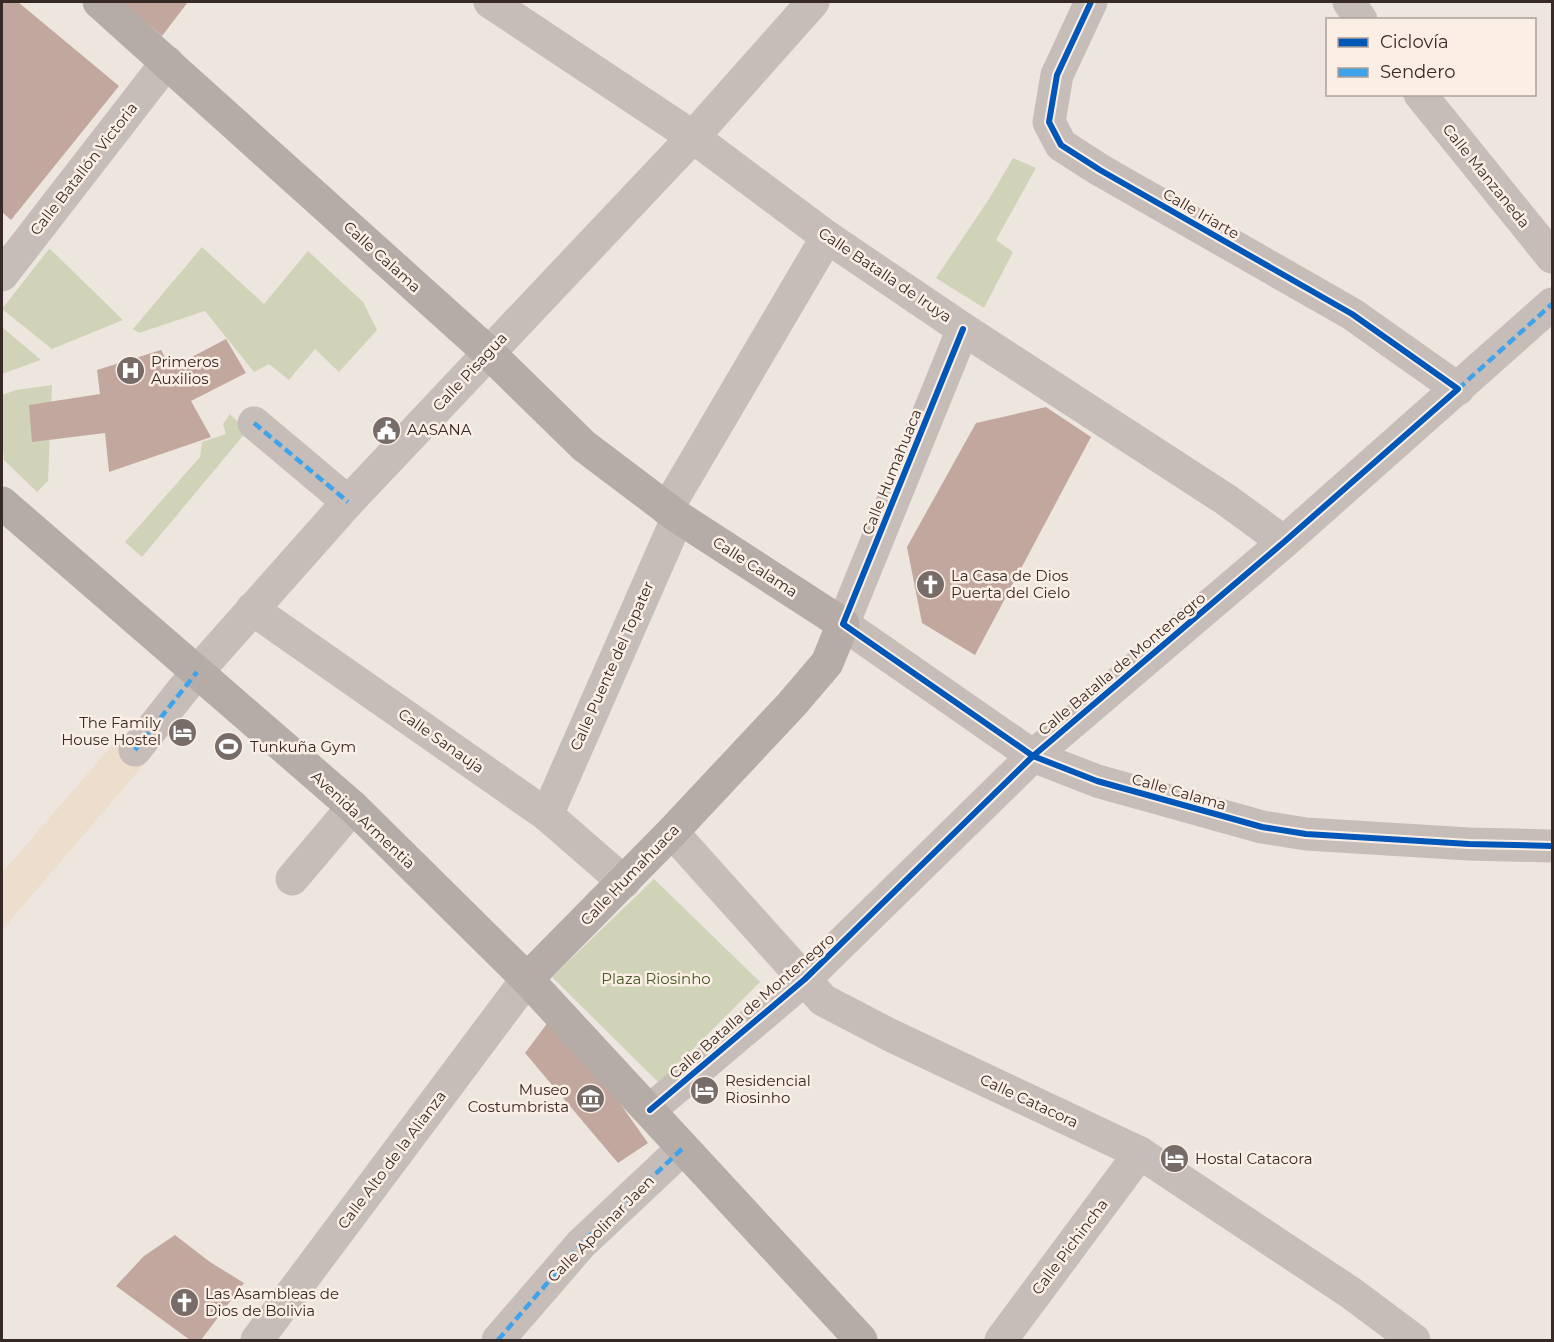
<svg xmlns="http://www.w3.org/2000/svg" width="1554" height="1342" font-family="Montserrat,sans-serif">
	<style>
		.green { fill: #d0d3b7 }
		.plaza { fill: #edddcd }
		.building { fill: #c2a79f }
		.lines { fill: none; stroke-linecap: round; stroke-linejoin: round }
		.minor { stroke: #c6bdb8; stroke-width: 33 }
		.major { stroke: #b5aca7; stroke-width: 33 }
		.quiet { stroke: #3fa3eb; stroke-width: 4.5; stroke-dasharray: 9 4.5; stroke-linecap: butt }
		.cycleway-casing { stroke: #fbefe5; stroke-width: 10 }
		.cycleway { stroke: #0057b8; stroke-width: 6 }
		.labels { text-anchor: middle; stroke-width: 5; stroke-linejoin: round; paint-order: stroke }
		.street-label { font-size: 15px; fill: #372a26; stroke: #fbefe5 }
		.poi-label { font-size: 15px; fill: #372a26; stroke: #fbefe5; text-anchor: start }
		.park-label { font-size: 15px; fill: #495728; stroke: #fbefe5 }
	</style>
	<rect width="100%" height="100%" fill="#ede6df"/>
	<!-- green -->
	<g class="green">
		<polygon points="1013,158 1036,168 996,240 1013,252 984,308 936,278 989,199"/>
		<polygon points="202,247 264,304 308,251 363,302 377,330 339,372 315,349 289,380 269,364 254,372 205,311 139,333 133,329"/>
		<polygon points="49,249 50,249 123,320 52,349 2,309"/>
		<polygon points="2,327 41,360 2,374"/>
		<polygon points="52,385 48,481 37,492 4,460 2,437 2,395 16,390"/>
		<polygon points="230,414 247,431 142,557 125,542 200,457 202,442 226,434 223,424"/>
		<polygon points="654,879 760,982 659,1083 552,977"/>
	</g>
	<!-- plaza -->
	<polygon class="plaza" points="120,736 146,762 2,930 2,873"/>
	<!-- building -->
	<g class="building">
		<polygon points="2,2 18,2 119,86 11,220 2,212"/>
		<polygon points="122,2 188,2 162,36"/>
		<polygon points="226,339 246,373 191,401 211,437 109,472 105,433 32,442 29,405 100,394 97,370 161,350 171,368"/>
		<polygon points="1046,407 1091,437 975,655 922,623 907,547 976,423"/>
		<polygon points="561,1020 648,1143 618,1163 525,1053 549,1021"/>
		<polygon points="175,1235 210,1262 244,1283 201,1340 190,1340 116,1286 144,1256"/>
	</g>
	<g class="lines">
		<!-- minor -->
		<g class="minor">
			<polyline points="490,2 693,137 827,237 963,329 1225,499 1284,542"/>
			<polyline points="1091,2 1057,75 1049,122 1061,145 1100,170 1352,314 1458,389"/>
			<polyline points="1349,2 1361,20"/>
			<polyline points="1420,94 1552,257"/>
			<polyline points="2,275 167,62"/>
			<polyline points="963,329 843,624 1033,756 1097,781 1262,827 1306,834 1469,844 1552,846"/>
			<polyline points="254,423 348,502"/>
			<polyline points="667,509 827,237"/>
			<polyline points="252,609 547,815 624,882"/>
			<polyline points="135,750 197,672 348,502 693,137 813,2"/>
			<polyline points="547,815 678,517"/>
			<polyline points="672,832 823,1000 890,1035 1140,1153 1351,1293 1414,1340"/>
			<polyline points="292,879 353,807"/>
			<polyline points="650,1110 805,979 1033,756 1284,542 1552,304"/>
			<polyline points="257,1340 527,979"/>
			<polyline points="498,1340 581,1244 683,1148"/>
			<polyline points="1001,1340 1140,1153"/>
		</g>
		<!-- major -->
		<g class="major">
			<polyline points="99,2 488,352 584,446 678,517 843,624 827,663 792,704 672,832 527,979"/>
			<polyline points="2,503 353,807 527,979 861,1340"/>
		</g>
		<!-- quiet -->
		<g class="quiet">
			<polyline points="1458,389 1552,304"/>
			<polyline points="254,423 348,502"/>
			<polyline points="135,750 197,672"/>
			<polyline points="498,1340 581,1244 683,1148"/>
		</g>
		<defs>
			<g id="cycleway">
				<polyline points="963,329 843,624 1033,756 1097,781 1262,827 1306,834 1469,844 1552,846"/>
				<polyline points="650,1110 805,979 1033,756 1284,542 1458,389 1352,314 1100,170 1061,145 1049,122 1057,75 1091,2"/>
			</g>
		</defs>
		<!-- cycleway casing -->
		<use href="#cycleway" class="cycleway-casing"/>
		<!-- cycleway -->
		<use href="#cycleway" class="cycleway"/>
	</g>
	<!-- icons -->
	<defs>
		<symbol id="hospital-disc" viewBox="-11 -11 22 22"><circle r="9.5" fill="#776c67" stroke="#fbefe5"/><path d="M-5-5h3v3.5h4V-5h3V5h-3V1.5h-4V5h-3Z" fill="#fff"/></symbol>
		<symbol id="civic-disc" viewBox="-11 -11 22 22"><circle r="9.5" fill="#776c67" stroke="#fbefe5"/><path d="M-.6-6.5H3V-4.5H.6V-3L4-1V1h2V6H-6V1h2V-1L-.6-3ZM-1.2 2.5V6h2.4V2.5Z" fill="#fff"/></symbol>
		<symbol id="church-disc" viewBox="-11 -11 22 22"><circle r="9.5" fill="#776c67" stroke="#fbefe5"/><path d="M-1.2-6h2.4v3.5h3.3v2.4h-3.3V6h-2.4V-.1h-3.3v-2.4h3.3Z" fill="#fff"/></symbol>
		<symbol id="hotel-disc" viewBox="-11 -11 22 22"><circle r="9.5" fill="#776c67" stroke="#fbefe5"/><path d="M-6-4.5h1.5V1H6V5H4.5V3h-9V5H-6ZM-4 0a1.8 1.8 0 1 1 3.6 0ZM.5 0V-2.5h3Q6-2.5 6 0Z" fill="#fff"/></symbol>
		<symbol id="stadium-disc" viewBox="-11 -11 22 22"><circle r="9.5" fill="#776c67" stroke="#fbefe5"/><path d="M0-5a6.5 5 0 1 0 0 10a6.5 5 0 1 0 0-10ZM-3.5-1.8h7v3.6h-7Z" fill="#fff"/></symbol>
		<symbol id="museum-disc" viewBox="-11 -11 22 22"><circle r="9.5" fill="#776c67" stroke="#fbefe5"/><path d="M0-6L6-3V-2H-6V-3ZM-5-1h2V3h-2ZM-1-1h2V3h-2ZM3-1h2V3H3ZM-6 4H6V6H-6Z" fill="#fff"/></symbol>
	</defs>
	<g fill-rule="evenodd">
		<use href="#hospital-disc" x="114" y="354" width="33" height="33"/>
		<use href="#civic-disc" x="370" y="414" width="33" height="33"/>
		<use href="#church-disc" x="914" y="568" width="33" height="33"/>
		<use href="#hotel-disc" x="166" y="716" width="33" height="33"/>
		<use href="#stadium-disc" x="212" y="730" width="33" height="33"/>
		<use href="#hotel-disc" x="688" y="1074" width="33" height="33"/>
		<use href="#museum-disc" x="574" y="1082" width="33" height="33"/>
		<use href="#hotel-disc" x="1158" y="1142" width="33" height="33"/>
		<use href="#church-disc" x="168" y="1286" width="33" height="33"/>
	</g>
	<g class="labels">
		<!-- street labels -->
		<g class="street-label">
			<text transform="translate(84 169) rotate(-52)" y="5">Calle Batallón Victoria</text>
			<text transform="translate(1486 176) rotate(51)" y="5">Calle Manzaneda</text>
			<text transform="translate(1201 214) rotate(30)" y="5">Calle Iriarte</text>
			<text transform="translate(382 257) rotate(42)" y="5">Calle Calama</text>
			<text transform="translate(885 275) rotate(34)" y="5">Calle Batalla de Iruya</text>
			<text transform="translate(470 372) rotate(-47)" y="5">Calle Pisagua</text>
			<text transform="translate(892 472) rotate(-68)" y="5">Calle Humahuaca</text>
			<text transform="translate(755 567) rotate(33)" y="5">Calle Calama</text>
			<text transform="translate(1122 664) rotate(-40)" y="5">Calle Batalla de Montenegro</text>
			<text transform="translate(612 666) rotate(-66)" y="5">Calle Puente del Topater</text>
			<text transform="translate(441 741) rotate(35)" y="5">Calle Sanauja</text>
			<text transform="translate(1179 792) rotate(16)" y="5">Calle Calama</text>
			<text transform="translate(363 820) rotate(43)" y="5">Avenida Armentia</text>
			<text transform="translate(630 875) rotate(-46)" y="5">Calle Humahuaca</text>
			<text transform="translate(752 1006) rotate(-41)" y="5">Calle Batalla de Montenegro</text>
			<text transform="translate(1029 1101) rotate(25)" y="5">Calle Catacora</text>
			<text transform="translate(392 1160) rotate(-53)" y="5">Calle Alto de la Alianza</text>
			<text transform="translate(601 1229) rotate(-45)" y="5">Calle Apolinar Jaen</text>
			<text transform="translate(1070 1247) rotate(-53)" y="5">Calle Pichincha</text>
		</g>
		<!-- poi labels -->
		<g class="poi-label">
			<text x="151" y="367">Primeros<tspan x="151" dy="17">Auxilios</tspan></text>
			<text x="407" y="435">AASANA</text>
			<text x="951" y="581">La Casa de Dios<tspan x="951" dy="17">Puerta del Cielo</tspan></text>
			<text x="161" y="728" text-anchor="end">The Family<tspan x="161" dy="17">House Hostel</tspan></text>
			<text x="250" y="752">Tunkuña Gym</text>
			<text x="725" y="1086">Residencial<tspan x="725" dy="17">Riosinho</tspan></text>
			<text x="569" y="1095" text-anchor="end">Museo<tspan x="569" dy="17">Costumbrista</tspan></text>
			<text x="1195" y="1164">Hostal Catacora</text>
			<text x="205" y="1299">Las Asambleas de<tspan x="205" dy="17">Dios de Bolivia</tspan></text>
		</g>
		<!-- park labels -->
		<g class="park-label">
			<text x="656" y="984">Plaza Riosinho</text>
		</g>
	</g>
	<!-- border -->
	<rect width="1554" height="1342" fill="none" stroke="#372a26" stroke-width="6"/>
	<!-- legend -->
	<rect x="1326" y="18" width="210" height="78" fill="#fbefe5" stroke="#ada099" stroke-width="1.5"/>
	<rect x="1338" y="38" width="30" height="9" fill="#0057b8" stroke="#ada099" stroke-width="1.5"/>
	<text x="1380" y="48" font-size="18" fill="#372a26">Ciclovía</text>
	<rect x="1338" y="68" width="30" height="9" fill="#3fa3eb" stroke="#ada099" stroke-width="1.5"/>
	<text x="1380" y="78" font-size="18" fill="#372a26">Sendero</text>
</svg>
